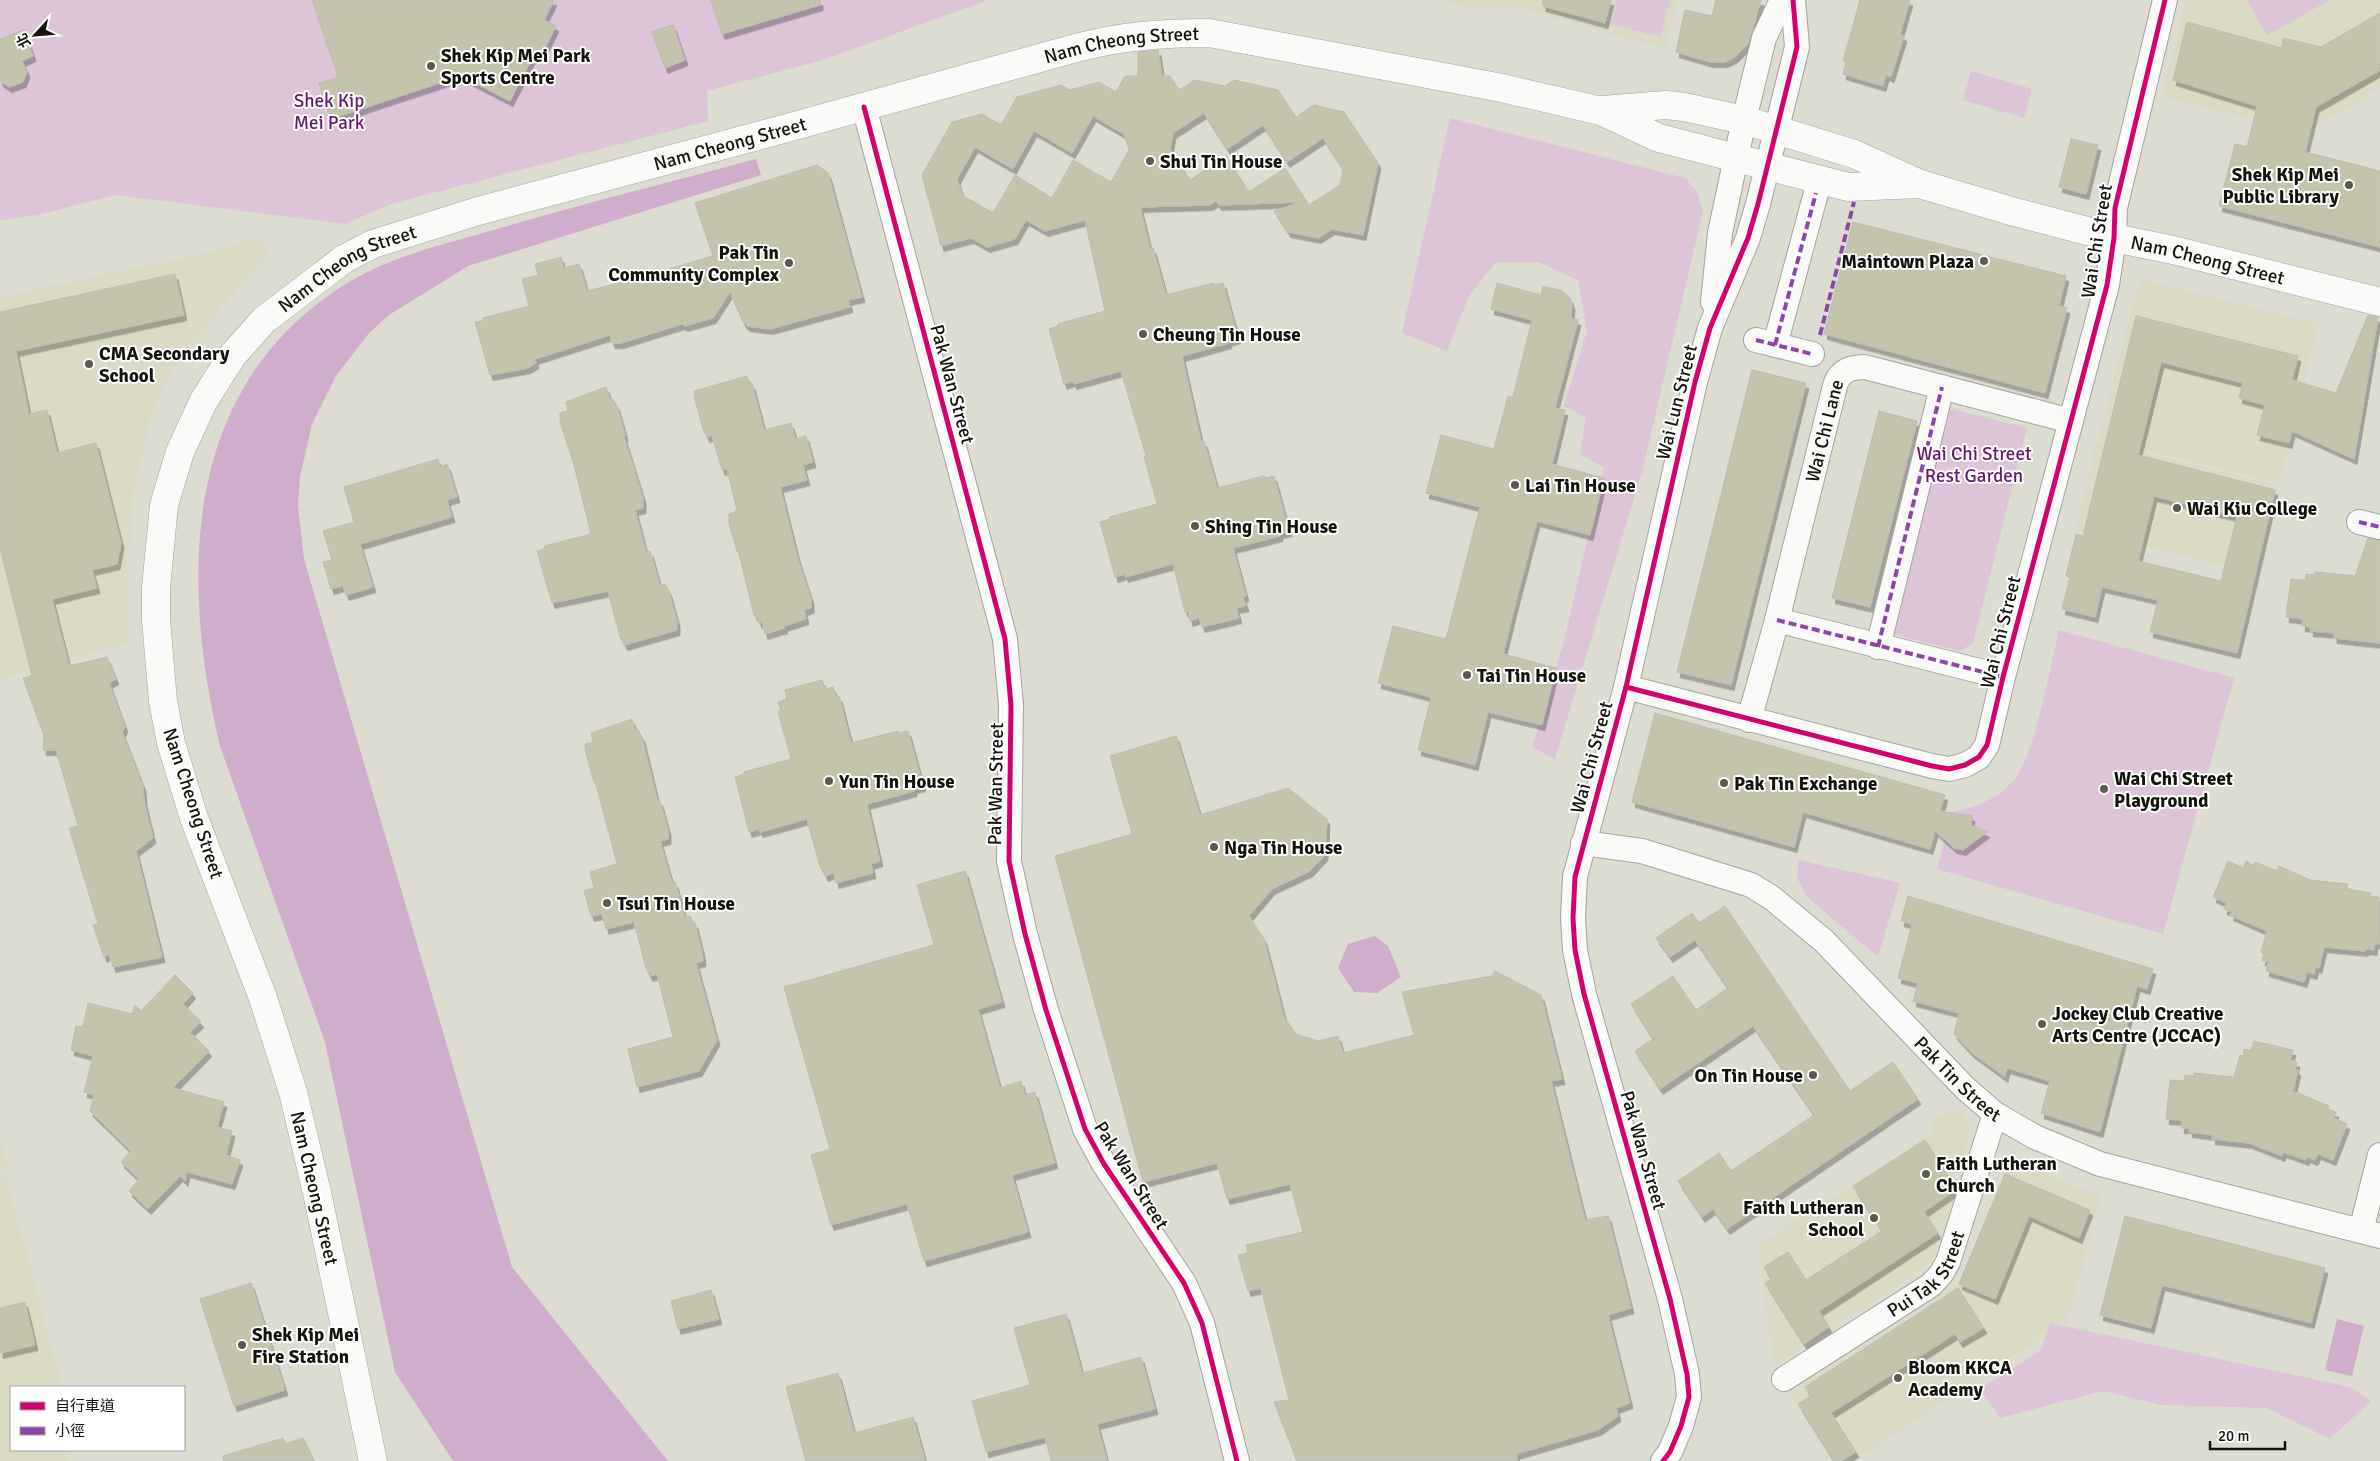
<svg xmlns="http://www.w3.org/2000/svg" width="2380" height="1461" font-family="Signika,'Noto Sans TC',sans-serif">
	<style>
		.built { fill: #dadac5 }
		.green { fill: #ddc4d8 }
		.forest { fill: #d0accd }
		.building { fill: #c4c4ac; stroke: #bcbcb4; fill-rule: evenodd; filter: url(#shadow) }
		.lines { fill: none; stroke-linecap: round; stroke-linejoin: round }
		.street-casing { stroke: #a4a49b; stroke-width: 26 }
		.secondary-casing { stroke: #a4a49b; stroke-width: 29 }
		.street { stroke: #fafaf8; stroke-width: 24 }
		.secondary { stroke: #fafaf8; stroke-width: 28 }
		.quiet { stroke: #8e44ad; stroke-width: 4; stroke-dasharray: 8 4; stroke-linecap: butt }
		.cycleway-casing { stroke: #fff; stroke-width: 8 }
		.cycleway { stroke: #d6006c; stroke-width: 5 }
		.poi-dot { fill: #5a5a51; stroke: #fff; stroke-width: 2 }
		.labels { text-anchor: middle; stroke-width: 4; stroke-linejoin: round; paint-order: stroke }
		.street-label { font-size: 19px; fill: #14140c; stroke: #fff }
		.poi-label { font-size: 19px; font-weight: bold; fill: #14140c; stroke: #fff; text-anchor: start }
		.park-label { font-size: 19px; fill: #68186c; stroke: #fff }
	</style>
	<defs>
		<filter id="shadow"><feDropShadow dx="3" dy="5.5" stdDeviation="0" flood-color="#0004"/></filter>
	</defs>
	<rect width="100%" height="100%" fill="#dcdcd1"/>
	<!-- built -->
	<g class="built">
		<polygon points="1438,0 1677,0 1665,49 1516,7 1472,9"/>
		<polygon points="2186,0 2380,0 2380,88 2305,133 2162,97"/>
		<polygon points="260,236 267,254 188,347 166,381 149,422 134,489 128,561 127,643 0,679 0,297 213,252"/>
		<polygon points="2140,280 2318,324 2279,483 2098,438"/>
		<polygon points="2097,441 2277,486 2257,574 2076,530"/>
		<polygon points="1956,1110 1962,1113 1968,1124 1965,1155 1952,1180 1957,1190 1931,1263 1774,1366 1758,1245 1934,1132 1929,1119"/>
		<polygon points="0,1137 8,1165 0,1167"/>
		<polygon points="2012,1154 2050,1177 2085,1190 2102,1194 2067,1321 1853,1461 1834,1461 1790,1393 1957,1286"/>
		<polygon points="6,1177 62,1387 11,1387 11,1450 71,1450 69,1461 0,1461 0,1178"/>
	</g>
	<!-- green -->
	<g class="green">
		<polygon points="0,0 988,0 823,60 707,91 708,121 391,204 345,224 116,195 38,215 0,220"/>
		<polygon points="1617,0 1670,0 1660,37 1611,24"/>
		<polygon points="2247,0 2330,0 2267,35"/>
		<polygon points="1971,71 2032,89 2024,118 1963,100"/>
		<polygon points="1450,118 1685,178 1697,192 1703,211 1642,472 1555,759 1532,747 1564,641 1604,468 1580,454 1586,418 1564,406 1587,331 1578,280 1538,262 1496,262 1469,296 1447,351 1402,333"/>
		<polygon points="1943,407 2027,428 1973,643 1960,651 1888,633"/>
		<path d="M2059,630L2234,678L2163,934L1937,869L1952,812C1975,808 1997,799 2013,781C2034,759 2051,663 2059,630Z"/>
		<polygon points="1799,860 1900,883 1878,957 1806,896 1797,877"/>
		<polygon points="2050,1323 2350,1387 2371,1401 2330,1439 2267,1408 2162,1405 2103,1391 2000,1418 1980,1389 2041,1350"/>
	</g>
	<!-- forest -->
	<g class="forest">
		<path d="M756,159L761,175L468,266L389,315L369,333L336,376L312,424L300,477L298,505L304,559L512,1267L668,1461H453L395,1372L325,1042L220,746C179,573 182,378 356,278C397,255 445,244 490,231C578,205 667,183 756,159Z"/>
		<polygon points="1375,936 1388,946 1401,977 1377,993 1354,992 1338,968 1348,944"/>
		<polygon points="2337,1319 2364,1326 2352,1376 2325,1370"/>
	</g>
	<!-- building -->
	<g class="building">
		<polygon points="312,0 554,0 544,20 556,26 541,56 535,53 510,101 461,76 331,119 319,83 338,77"/>
		<polygon points="711,0 820,0 820,5 722,34"/>
		<polygon points="1543,0 1611,0 1605,23 1543,6"/>
		<polygon points="1716,0 1761,0 1748,44 1735,57 1725,62 1710,62 1676,52 1685,10 1712,16"/>
		<polygon points="1860,0 1910,0 1900,34 1904,36 1891,77 1886,75 1883,86 1843,74 1846,62 1843,61"/>
		<polygon points="2380,13 2380,70 2316,107 2305,152 2380,171 2380,247 2219,206 2235,144 2247,147 2257,106 2173,80 2187,22 2282,48 2283,38 2321,47"/>
		<polygon points="673,25 685,60 665,68 652,32"/>
		<polygon points="24,30 33,56 22,61 27,72 23,82 9,87 0,81 0,39"/>
		<path d="M1158,50L1162,76H1170L1179,90L1195,80L1225,86L1234,80L1278,90L1296,117L1314,105L1344,112L1378,163L1363,235L1332,229L1318,238L1288,232L1274,211L1301,202L1219,205L1216,201L1210,205L1140,207L1150,249L1153,248L1166,295L1213,283V285L1223,283L1238,338L1228,341L1229,343L1182,356L1201,441H1204L1217,488L1264,476L1265,478L1274,476L1289,531L1280,533V536L1233,548L1246,596L1243,597L1246,606L1236,608L1239,618L1202,627L1199,618L1190,621L1188,611L1185,612L1173,564L1125,577V574L1115,577L1100,522L1110,519L1109,517L1157,504L1144,457L1146,456L1121,371L1074,384L1073,381L1064,384L1049,329L1058,326V324L1105,311L1085,220L1045,231L1026,220L1015,239L987,247L971,238L941,246L922,175L952,122L982,114L1001,125L1017,97L1061,85L1070,90L1099,82L1116,92L1125,76H1138V52ZM1204,113L1227,149L1263,125L1287,162L1323,138L1343,169L1340,185L1309,205L1285,168L1249,192L1226,156L1190,180L1170,149L1173,133ZM1093,116L1124,134L1129,150L1111,182L1073,160L1052,198L1015,175L993,213L962,195L957,179L975,147L1013,169L1034,131L1072,153Z"/>
		<polygon points="2071,139 2098,145 2086,194 2059,187"/>
		<polygon points="817,165 828,173 862,297 848,300 850,307 770,329 747,326 743,322 730,292 713,318 685,326 682,324 621,343 612,343 610,335 535,359 536,363 528,368 490,375 475,322 482,321 483,318 529,306 522,279 538,275 535,264 561,257 564,268 579,264 587,291 667,271 669,269 713,256 695,203"/>
		<polygon points="1853,222 2066,276 2059,306 2067,308 2045,393 1824,334"/>
		<polygon points="175,274 184,315 16,351 29,414 47,410 57,453 96,443 121,543 117,564 92,570 97,588 52,599 69,666 107,657 116,679 109,683 125,727 122,732 143,786 144,801 153,838 136,851 162,957 113,967 109,954 104,957 93,925 98,924 69,828 78,826 56,750 43,750 44,736 23,678 32,676 0,548 0,312"/>
		<polygon points="1497,283 1541,295 1543,286 1562,291 1570,298 1572,305 1571,318 1578,320 1555,408 1565,410 1552,464 1604,478 1590,535 1537,521 1516,601 1503,654 1556,668 1542,725 1488,712 1475,765 1418,750 1431,697 1378,683 1393,626 1446,639 1480,507 1426,493 1441,435 1494,449 1508,396 1513,397 1532,320 1491,309"/>
		<path d="M2368,315L2378,317L2354,459L2292,431L2289,443L2257,435L2265,405L2239,398L2243,383L2161,362L2138,455L2275,490L2237,653L2150,632L2158,600L2102,587L2095,617L2062,609L2070,577L2066,576L2076,534L2083,536L2136,316L2298,356L2292,380L2336,393ZM2154,496L2237,517L2221,581L2138,561Z"/>
		<polygon points="1752,370 1806,383 1731,685 1677,672"/>
		<polygon points="747,376 749,383 752,384 764,430 791,423 795,439 806,436 813,462 803,465 807,480 780,487 797,556 811,599 811,608 804,610 806,619 784,626 785,628 765,634 762,622 759,623 757,616 754,615 739,553 737,551 729,523 729,514 737,511 727,469 722,470 712,435 707,437 703,429 695,400 694,391"/>
		<polygon points="606,387 610,399 612,398 617,406 625,435 624,437 643,498 643,508 635,510 646,552 650,551 660,586 665,584 669,592 677,621 677,630 625,645 620,637 608,591 552,603 537,551 544,549 545,546 591,534 574,465 560,422 560,413 568,411 566,402"/>
		<polygon points="1879,411 1917,421 1870,607 1832,598"/>
		<polygon points="438,459 440,467 447,464 457,497 447,500 452,517 360,544 373,587 346,595 343,586 331,589 323,562 332,560 323,531 354,522 344,487"/>
		<polygon points="2368,538 2380,540 2380,643 2334,638 2334,633 2310,631 2311,627 2302,626 2303,619 2286,617 2291,579 2305,580 2306,574 2314,575 2315,572 2355,576"/>
		<polygon points="822,680 825,689 833,687 836,696 839,696 851,743 898,731 899,733 908,731 923,786 914,788 914,791 867,804 880,861 871,864 873,873 836,883 834,873 825,876 822,866 820,867 807,819 760,832 759,829 749,832 735,777 744,774 744,772 791,759 778,712 781,711 778,702 787,699 785,690"/>
		<polygon points="1655,713 1945,795 1940,811 1972,816 1971,825 1987,832 1963,850 1954,848 1935,831 1930,849 1803,812 1794,847 1632,802"/>
		<polygon points="632,719 635,730 638,730 642,737 657,799 660,801 668,830 668,839 660,841 672,883 675,882 685,917 690,916 692,922 695,923 702,952 703,961 696,963 717,1040 699,1071 637,1087 628,1049 673,1037 657,974 650,976 646,968 634,922 606,929 602,914 591,916 584,891 594,888 590,872 617,864 596,784 594,782 586,753 585,744 593,742 591,733"/>
		<polygon points="1176,736 1200,815 1288,788 1327,819 1325,855 1310,871 1272,889 1249,916 1264,939 1284,1017 1296,1034 1318,1041 1338,1036 1343,1053 1414,1035 1402,992 1492,976 1495,971 1541,995 1562,1079 1551,1081 1585,1220 1608,1216 1631,1308 1608,1315 1630,1403 1616,1408 1618,1416 1598,1430 1516,1454 1518,1461 1297,1461 1274,1402 1289,1400 1261,1288 1248,1291 1238,1255 1248,1253 1246,1245 1303,1232 1290,1184 1227,1199 1217,1163 1143,1182 1055,856 1132,834 1110,756"/>
		<polygon points="2228,861 2243,868 2246,861 2253,865 2255,862 2277,871 2279,866 2310,880 2348,884 2347,889 2371,893 2370,896 2379,897 2380,944 2375,943 2374,950 2366,949 2365,951 2324,947 2319,968 2316,967 2314,974 2307,972 2304,982 2266,971 2268,962 2262,960 2264,953 2261,952 2267,931 2230,915 2232,912 2224,909 2226,903 2213,897"/>
		<polygon points="965,871 1002,1002 978,1009 1000,1088 1021,1081 1025,1095 1035,1092 1055,1163 1012,1175 1028,1232 924,1261 907,1204 831,1225 811,1155 830,1149 784,987 934,945 917,885"/>
		<polygon points="1908,896 2153,969 2147,989 2137,986 2100,1132 2041,1113 2050,1081 2007,1068 2005,1077 1972,1053 1954,1034 1959,1013 1913,1001 1918,983 1898,978 1912,924 1901,921"/>
		<polygon points="1725,906 1850,1091 1893,1062 1918,1099 1727,1229 1713,1209 1702,1217 1678,1181 1719,1153 1731,1171 1814,1115 1753,1026 1660,1089 1635,1051 1653,1039 1631,1004 1673,976 1696,1010 1728,988 1695,940 1670,957 1656,938 1692,913 1699,923"/>
		<polygon points="175,975 193,993 183,1004 201,1022 190,1032 209,1051 173,1088 224,1102 217,1127 232,1131 226,1155 240,1160 232,1184 187,1172 185,1181 180,1176 148,1209 129,1191 139,1179 121,1162 131,1151 90,1111 94,1095 84,1092 93,1056 71,1050 76,1026 83,1027 88,1003 132,1014 135,1005 141,1011"/>
		<polygon points="2254,1041 2293,1050 2290,1060 2297,1062 2295,1069 2298,1070 2293,1091 2329,1106 2328,1109 2336,1112 2334,1118 2347,1124 2333,1160 2318,1154 2315,1160 2307,1157 2306,1160 2283,1152 2282,1156 2249,1143 2212,1139 2213,1135 2189,1132 2190,1128 2181,1128 2182,1120 2166,1119 2170,1080 2184,1081 2185,1075 2194,1076 2194,1073 2234,1077 2240,1055 2243,1056 2244,1049 2251,1051"/>
		<polygon points="1925,1140 1957,1189 1924,1212 1938,1233 1819,1311 1829,1327 1804,1344 1765,1283 1772,1279 1764,1267 1788,1252 1806,1280 1882,1231 1853,1186"/>
		<polygon points="2005,1174 2090,1210 2079,1238 2029,1216 1995,1299 1959,1284"/>
		<polygon points="2125,1216 2325,1268 2311,1323 2162,1285 2151,1328 2100,1315"/>
		<polygon points="251,1283 285,1390 234,1406 200,1299"/>
		<polygon points="1958,1288 1984,1328 1960,1342 1955,1334 1831,1413 1856,1452 1841,1461 1834,1461 1798,1404 1811,1396 1805,1387"/>
		<polygon points="711,1290 719,1319 678,1329 671,1301"/>
		<polygon points="25,1302 35,1345 0,1353 0,1308"/>
		<polygon points="1066,1314 1082,1373 1141,1357 1155,1409 1097,1424 1107,1461 1051,1461 1045,1437 986,1452 972,1401 1030,1385 1014,1328"/>
		<polygon points="838,1373 854,1433 913,1417 925,1461 806,1461 786,1387"/>
		<polygon points="283,1438 285,1444 303,1438 314,1461 224,1461 223,1456"/>
	</g>
	<g class="lines">
		<defs>
			<g id="street">
				<polyline points="864,107 1005,639 1011,705 1009,861 1025,934 1046,1010 1085,1129 1104,1164 1184,1283 1202,1323 1237,1461"/>
				<polyline points="1713,302 1720,233 1744,120 1764,38 1782,0"/>
				<polyline points="1756,340 1812,354"/>
				<polyline points="1775,345 1816,193"/>
				<polyline points="2359,522 2380,527"/>
				<polyline points="1777,620 2003,677"/>
				<polyline points="1878,647 1942,387"/>
				<polyline points="1626,687 1932,766 1949,769 1965,765 1979,757 1987,745 2003,677 2107,285 2114,238 2115,208 2165,0"/>
				<path id="s1" d="M1749,720L1777,620L1835,386C1839,371 1851,367 1865,367L2071,421"/>
				<path id="s2" d="M1583,843L1642,851L1751,885L1772,898L1824,941L1965,1088L1995,1114L2035,1137L2100,1164L2380,1236"/>
				<polyline points="2361,1231 2380,1155"/>
				<path id="s3" d="M1784,1379L1931,1285L1941,1274L1948,1262L1995,1114"/>
				<polyline points="1663,1461 1670,1452 1681,1426 1689,1397 1687,1374 1670,1299 1584,994 1575,950 1573,918 1575,877 1626,687 1695,382 1710,328 1748,238 1758,204 1797,47 1793,0"/>
			</g>
			<g id="secondary">
				<path id="s4" d="M1602,110L1666,105L1684,107L1744,120L1854,154L1920,184L2011,211L2114,238L2173,250L2380,302"/>
				<path id="s5" d="M373,1461L318,1197L293,1092L263,998L194,818L171,743L163,701L156,620V588L164,505L180,452L203,402L232,356L264,320L344,259L373,244L478,211L787,128L1076,48C1122,36 1161,33 1209,33L1502,88L1601,111L1659,138L1848,187L1920,184"/>
			</g>
		</defs>
		<!-- street casing -->
		<use href="#street" class="street-casing"/>
		<!-- secondary casing -->
		<use href="#secondary" class="secondary-casing"/>
		<!-- street -->
		<use href="#street" class="street"/>
		<!-- secondary -->
		<use href="#secondary" class="secondary"/>
		<!-- quiet -->
		<g class="quiet">
			<polyline points="1820,335 1854,202"/>
			<polyline points="1756,340 1812,354"/>
			<polyline points="1775,345 1816,193"/>
			<polyline points="2359,522 2380,527"/>
			<polyline points="1777,620 2003,677"/>
			<polyline points="1878,647 1942,387"/>
		</g>
		<defs>
			<g id="cycleway">
				<polyline points="864,107 1005,639 1011,705 1009,861 1025,934 1046,1010 1085,1129 1104,1164 1184,1283 1202,1323 1237,1461"/>
				<polyline points="1626,687 1932,766 1949,769 1965,765 1979,757 1987,745 2003,677 2107,285 2114,238 2115,208 2165,0"/>
				<polyline points="1663,1461 1670,1452 1681,1426 1689,1397 1687,1374 1670,1299 1584,994 1575,950 1573,918 1575,877 1626,687 1695,382 1710,328 1748,238 1758,204 1797,47 1793,0"/>
			</g>
		</defs>
		<!-- cycleway casing -->
		<use href="#cycleway" class="cycleway-casing"/>
		<!-- cycleway -->
		<use href="#cycleway" class="cycleway"/>
	</g>
	<!-- markers -->
	<g class="poi-dot">
		<circle cx="431" cy="66" r="5"/>
		<circle cx="1150" cy="161" r="5"/>
		<circle cx="2349" cy="185" r="5"/>
		<circle cx="1984" cy="261" r="5"/>
		<circle cx="789" cy="263" r="5"/>
		<circle cx="1143" cy="334" r="5"/>
		<circle cx="89" cy="364" r="5"/>
		<circle cx="1515" cy="485" r="5"/>
		<circle cx="2177" cy="508" r="5"/>
		<circle cx="1195" cy="526" r="5"/>
		<circle cx="1467" cy="675" r="5"/>
		<circle cx="829" cy="781" r="5"/>
		<circle cx="1724" cy="783" r="5"/>
		<circle cx="2104" cy="789" r="5"/>
		<circle cx="1214" cy="847" r="5"/>
		<circle cx="607" cy="903" r="5"/>
		<circle cx="2042" cy="1024" r="5"/>
		<circle cx="1813" cy="1075" r="5"/>
		<circle cx="1926" cy="1174" r="5"/>
		<circle cx="1874" cy="1218" r="5"/>
		<circle cx="242" cy="1345" r="5"/>
		<circle cx="1898" cy="1378" r="5"/>
	</g>
	<g class="labels">
		<!-- street labels -->
		<g class="street-label">
			<text dy="7" stroke="none"><textPath href="#s5" startOffset="2109">Nam Cheong Street</textPath></text>
			<text dy="7" stroke="none"><textPath href="#s5" startOffset="1704">Nam Cheong Street</textPath></text>
			<text transform="translate(2096 241) rotate(-81)" y="7">Wai Chi Street</text>
			<text dy="7" stroke="none"><textPath href="#s4" startOffset="629">Nam Cheong Street</textPath></text>
			<text dy="7" stroke="none"><textPath href="#s5" startOffset="1299">Nam Cheong Street</textPath></text>
			<text transform="translate(953 384) rotate(75)" y="7">Pak Wan Street</text>
			<text transform="translate(1676 402) rotate(-76)" y="7">Wai Lun Street</text>
			<text dy="7" stroke="none"><textPath href="#s1" startOffset="299">Wai Chi Lane</textPath></text>
			<text transform="translate(2000 632) rotate(-76)" y="7">Wai Chi Street</text>
			<text transform="translate(1591 757) rotate(-75)" y="7">Wai Chi Street</text>
			<text transform="translate(995 784) rotate(-89)" y="7">Pak Wan Street</text>
			<text transform="translate(194 803) rotate(72)" y="7">Nam Cheong Street</text>
			<text dy="7" stroke="none"><textPath href="#s2" startOffset="458">Pak Tin Street</textPath></text>
			<text transform="translate(1644 1150) rotate(74)" y="7">Pak Wan Street</text>
			<text transform="translate(1132 1175) rotate(58)" y="7">Pak Wan Street</text>
			<text transform="translate(315 1188) rotate(77)" y="7">Nam Cheong Street</text>
			<text dy="7" stroke="none"><textPath href="#s3" startOffset="180">Pui Tak Street</textPath></text>
		</g>
		<!-- poi labels -->
		<g class="poi-label">
			<text x="441" y="62">Shek Kip Mei Park<tspan x="441" dy="22">Sports Centre</tspan></text>
			<text x="1160" y="168">Shui Tin House</text>
			<text x="2339" y="181" text-anchor="end">Shek Kip Mei<tspan x="2339" dy="22">Public Library</tspan></text>
			<text x="779" y="259" text-anchor="end">Pak Tin<tspan x="779" dy="22">Community Complex</tspan></text>
			<text x="1974" y="268" text-anchor="end">Maintown Plaza</text>
			<text x="1153" y="341">Cheung Tin House</text>
			<text x="99" y="360">CMA Secondary<tspan x="99" dy="22">School</tspan></text>
			<text x="1525" y="492">Lai Tin House</text>
			<text x="2187" y="515">Wai Kiu College</text>
			<text x="1205" y="533">Shing Tin House</text>
			<text x="1477" y="682">Tai Tin House</text>
			<text x="2114" y="785">Wai Chi Street<tspan x="2114" dy="22">Playground</tspan></text>
			<text x="839" y="788">Yun Tin House</text>
			<text x="1734" y="790">Pak Tin Exchange</text>
			<text x="1224" y="854">Nga Tin House</text>
			<text x="617" y="910">Tsui Tin House</text>
			<text x="2052" y="1020">Jockey Club Creative<tspan x="2052" dy="22">Arts Centre (JCCAC)</tspan></text>
			<text x="1803" y="1082" text-anchor="end">On Tin House</text>
			<text x="1936" y="1170">Faith Lutheran<tspan x="1936" dy="22">Church</tspan></text>
			<text x="1864" y="1214" text-anchor="end">Faith Lutheran<tspan x="1864" dy="22">School</tspan></text>
			<text x="252" y="1341">Shek Kip Mei<tspan x="252" dy="22">Fire Station</tspan></text>
			<text x="1908" y="1374">Bloom KKCA<tspan x="1908" dy="22">Academy</tspan></text>
		</g>
		<!-- park labels -->
		<g class="park-label">
			<text x="329" y="107">Shek Kip<tspan x="329" dy="22">Mei Park</tspan></text>
			<text x="1974" y="460">Wai Chi Street<tspan x="1974" dy="22">Rest Garden</tspan></text>
		</g>
	</g>
	<!-- legend -->
	<rect x="10" y="1386" width="175" height="65" fill="#ffffff" stroke="#a1a19e"/>
	<rect x="20" y="1402" width="25" height="8" fill="#d6006c" stroke="#a1a19e"/>
	<text x="55" y="1411" font-size="15" fill="#14140c">自行車道</text>
	<rect x="20" y="1427" width="25" height="8" fill="#8e44ad" stroke="#a1a19e"/>
	<text x="55" y="1436" font-size="15" fill="#14140c">小徑</text>
	<!-- north arrow -->
	<g transform="translate(35 35) rotate(244)" stroke="#ffffff" stroke-width="4" paint-order="stroke">
	<path d="M0-4L9 19L0 12L-9 19Z" fill="#14140c"/>
	<text y="-8" font-size="14" font-weight="bold" text-anchor="middle" fill="#14140c">北</text>
	</g>
	<!-- scale -->
	<path d="M2210 1441v8h75v-8" fill="none" stroke="#14140c" stroke-width="2.5"/>
	<text x="2218" y="1441" font-size="15" fill="#14140c" stroke="#ffffff" stroke-width="4" paint-order="stroke">20 m</text>
</svg>
